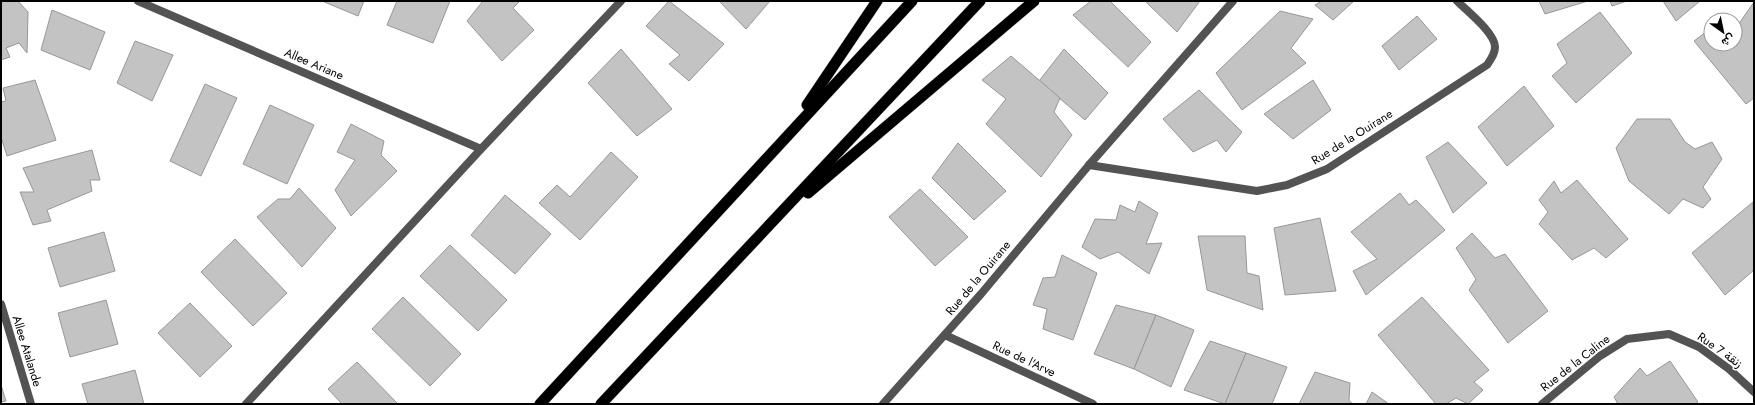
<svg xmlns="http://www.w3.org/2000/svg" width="1755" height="405" font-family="Jost,Vazirmatn,sans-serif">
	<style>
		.building { fill: #c3c3c3; stroke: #979797 }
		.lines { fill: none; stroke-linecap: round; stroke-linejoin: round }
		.trunk-casing { stroke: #dbdbdb; stroke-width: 12 }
		.minor { stroke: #535353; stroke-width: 8 }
		.trunk { stroke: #000; stroke-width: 11 }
		.labels { text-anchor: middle; stroke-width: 3; stroke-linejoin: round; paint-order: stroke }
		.street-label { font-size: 12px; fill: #000; stroke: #fff }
	</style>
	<rect width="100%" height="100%" fill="#fff"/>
	<!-- building -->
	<g class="building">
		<polygon points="1,1 18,1 28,12 27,53 19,43 6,48 10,57 1,60"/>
		<polygon points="322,1 364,1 358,16"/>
		<polygon points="397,1 450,1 433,43 387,25"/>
		<polygon points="483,1 520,1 513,8 534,30 502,61 467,21"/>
		<polygon points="669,1 724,44 689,81 669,64 680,55 646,26"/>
		<polygon points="719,1 770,1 746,29"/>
		<polygon points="1091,1 1110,1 1151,42 1128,67 1073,15"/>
		<polygon points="1145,1 1200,1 1177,32"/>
		<polygon points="1322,1 1354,1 1333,20 1315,5"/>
		<polygon points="1539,1 1588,1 1545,14"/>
		<polygon points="1610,1 1627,1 1612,6"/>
		<polygon points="1663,1 1700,1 1676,21"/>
		<polygon points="1754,2 1754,98 1746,104 1694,41 1711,28 1711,44 1735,44 1735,25 1738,25"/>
		<polygon points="52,10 105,32 90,70 41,50"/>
		<polygon points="1280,11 1313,19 1291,48 1306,63 1242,110 1216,73"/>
		<polygon points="1600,12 1632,53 1576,103 1552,76 1567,63 1557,44"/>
		<polygon points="1417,16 1437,39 1399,70 1382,46"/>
		<polygon points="135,41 173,55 152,101 117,83"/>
		<polygon points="621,49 672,109 637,136 588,83"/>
		<polygon points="1064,49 1108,93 1085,120 1039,81"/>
		<polygon points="1011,56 1060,98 1054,112 1072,135 1041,177 986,124 1006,99 982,80"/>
		<polygon points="35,80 56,140 7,156 1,137 1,102 6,101 3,88"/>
		<polygon points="1313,80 1331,110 1293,139 1264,114"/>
		<polygon points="205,84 237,98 201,176 170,161"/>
		<polygon points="1524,86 1554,126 1507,166 1478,127"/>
		<polygon points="1199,90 1242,132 1226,152 1217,140 1193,152 1163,119"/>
		<polygon points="270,105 314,125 287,184 243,164"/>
		<polygon points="1637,119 1670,119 1685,142 1695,149 1712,142 1722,159 1703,187 1711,199 1703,208 1683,199 1669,214 1629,181 1616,148"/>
		<polygon points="351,124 384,141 381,155 397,171 351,216 335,190 355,160 337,152"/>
		<polygon points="1448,142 1487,183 1453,213 1426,157"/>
		<polygon points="958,143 1006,191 974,220 932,178"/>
		<polygon points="92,150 100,180 90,180 92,191 47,210 51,221 33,225 20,192 34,192 23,168"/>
		<polygon points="611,152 638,177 580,240 539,203 557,185 570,197"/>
		<polygon points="1577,180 1628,239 1606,258 1594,248 1572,260 1539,224 1548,212 1539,200 1554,181 1561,193"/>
		<polygon points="299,188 336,228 302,267 257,217 278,199 290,199"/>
		<polygon points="920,189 968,237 935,266 889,217"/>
		<polygon points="1400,193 1409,205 1416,200 1445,230 1366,295 1353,271 1377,259 1351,232"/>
		<polygon points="505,195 551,234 515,274 471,235"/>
		<polygon points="1139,201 1158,213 1146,244 1162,243 1149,274 1118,252 1100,259 1082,247 1095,219 1116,220 1120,205 1135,212"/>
		<polygon points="1753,202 1754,270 1725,295 1692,253"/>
		<polygon points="1320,218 1336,291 1285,295 1274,228"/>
		<polygon points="104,232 115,271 60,287 48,248"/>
		<polygon points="1472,233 1495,258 1505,254 1548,311 1508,343 1469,290 1476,279 1456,248"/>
		<polygon points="1198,236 1245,236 1247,273 1259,276 1263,310 1207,290"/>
		<polygon points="235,239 287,293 253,326 201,272"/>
		<polygon points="450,245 507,300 478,331 420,276"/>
		<polygon points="1062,255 1097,273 1073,340 1043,329 1047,309 1033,305 1043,278 1055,277"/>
		<polygon points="403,297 461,354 430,386 372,329"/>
		<polygon points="1422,297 1489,370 1474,382 1483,390 1468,404 1456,398 1446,404 1436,404 1378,335"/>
		<polygon points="106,300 118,344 70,357 58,313"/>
		<polygon points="190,303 232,346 200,377 158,333"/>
		<polygon points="1116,305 1156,315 1134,369 1094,354"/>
		<polygon points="1156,315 1194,330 1171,387 1134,369"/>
		<polygon points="1210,341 1246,353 1225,404 1184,390"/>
		<polygon points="1246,353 1287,367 1272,404 1225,404"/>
		<polygon points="1670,361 1698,402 1695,404 1618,404 1614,397 1640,368 1647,376"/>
		<polygon points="357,362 398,404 342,404 328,389"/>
		<polygon points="135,370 144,404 88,404 82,384"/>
		<polygon points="1315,372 1350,383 1349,401 1353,404 1299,404"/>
		<polygon points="1,385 6,401 1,402"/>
		<polygon points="1372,392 1389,404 1366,404"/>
	</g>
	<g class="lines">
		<defs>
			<g id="trunk">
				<polyline points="807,105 877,1"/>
				<polyline points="808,193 1034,1"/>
				<polyline points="540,404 912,1"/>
				<polyline points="601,404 980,1"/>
			</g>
		</defs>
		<!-- trunk casing -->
		<use href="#trunk" class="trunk-casing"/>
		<!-- minor -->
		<g class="minor">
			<polyline points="138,1 481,149"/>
			<path d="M1089,165L1257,191L1287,185L1327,169L1487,65C1491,59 1495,54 1495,47C1495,33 1467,11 1457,1"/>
			<polyline points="1,304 31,404"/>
			<polyline points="945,335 1093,404"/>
			<polyline points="246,404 481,149 621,1"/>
			<polyline points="883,404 981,294 1089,165 1233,1"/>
			<polyline points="1542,404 1600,356 1627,339 1669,334 1699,347 1729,369 1754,392"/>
		</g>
		<!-- trunk -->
		<use href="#trunk" class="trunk"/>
	</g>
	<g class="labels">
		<!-- street labels -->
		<g class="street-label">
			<text transform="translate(314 64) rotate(23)" y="4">Allee Ariane</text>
			<text transform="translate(1352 137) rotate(-32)" y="4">Rue de la Ouirane</text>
			<text transform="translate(978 278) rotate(-50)" y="4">Rue de la Ouirane</text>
			<text transform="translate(1720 350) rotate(35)" y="4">Rue 7 زنقة</text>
			<text transform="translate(27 351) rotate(73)" y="4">Allee Atalande</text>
			<text transform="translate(1024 359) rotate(25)" y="4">Rue de l'Arve</text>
			<text transform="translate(1575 363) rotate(-38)" y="4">Rue de la Caline</text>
		</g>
	</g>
	<!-- border -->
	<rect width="1755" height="405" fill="none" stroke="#000000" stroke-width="4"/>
	<!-- north arrow -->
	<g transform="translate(1723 32) rotate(147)"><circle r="19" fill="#ffffff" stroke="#999999"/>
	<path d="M0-3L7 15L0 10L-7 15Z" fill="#000000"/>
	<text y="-6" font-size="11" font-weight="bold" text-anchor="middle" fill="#000000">ش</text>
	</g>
</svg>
